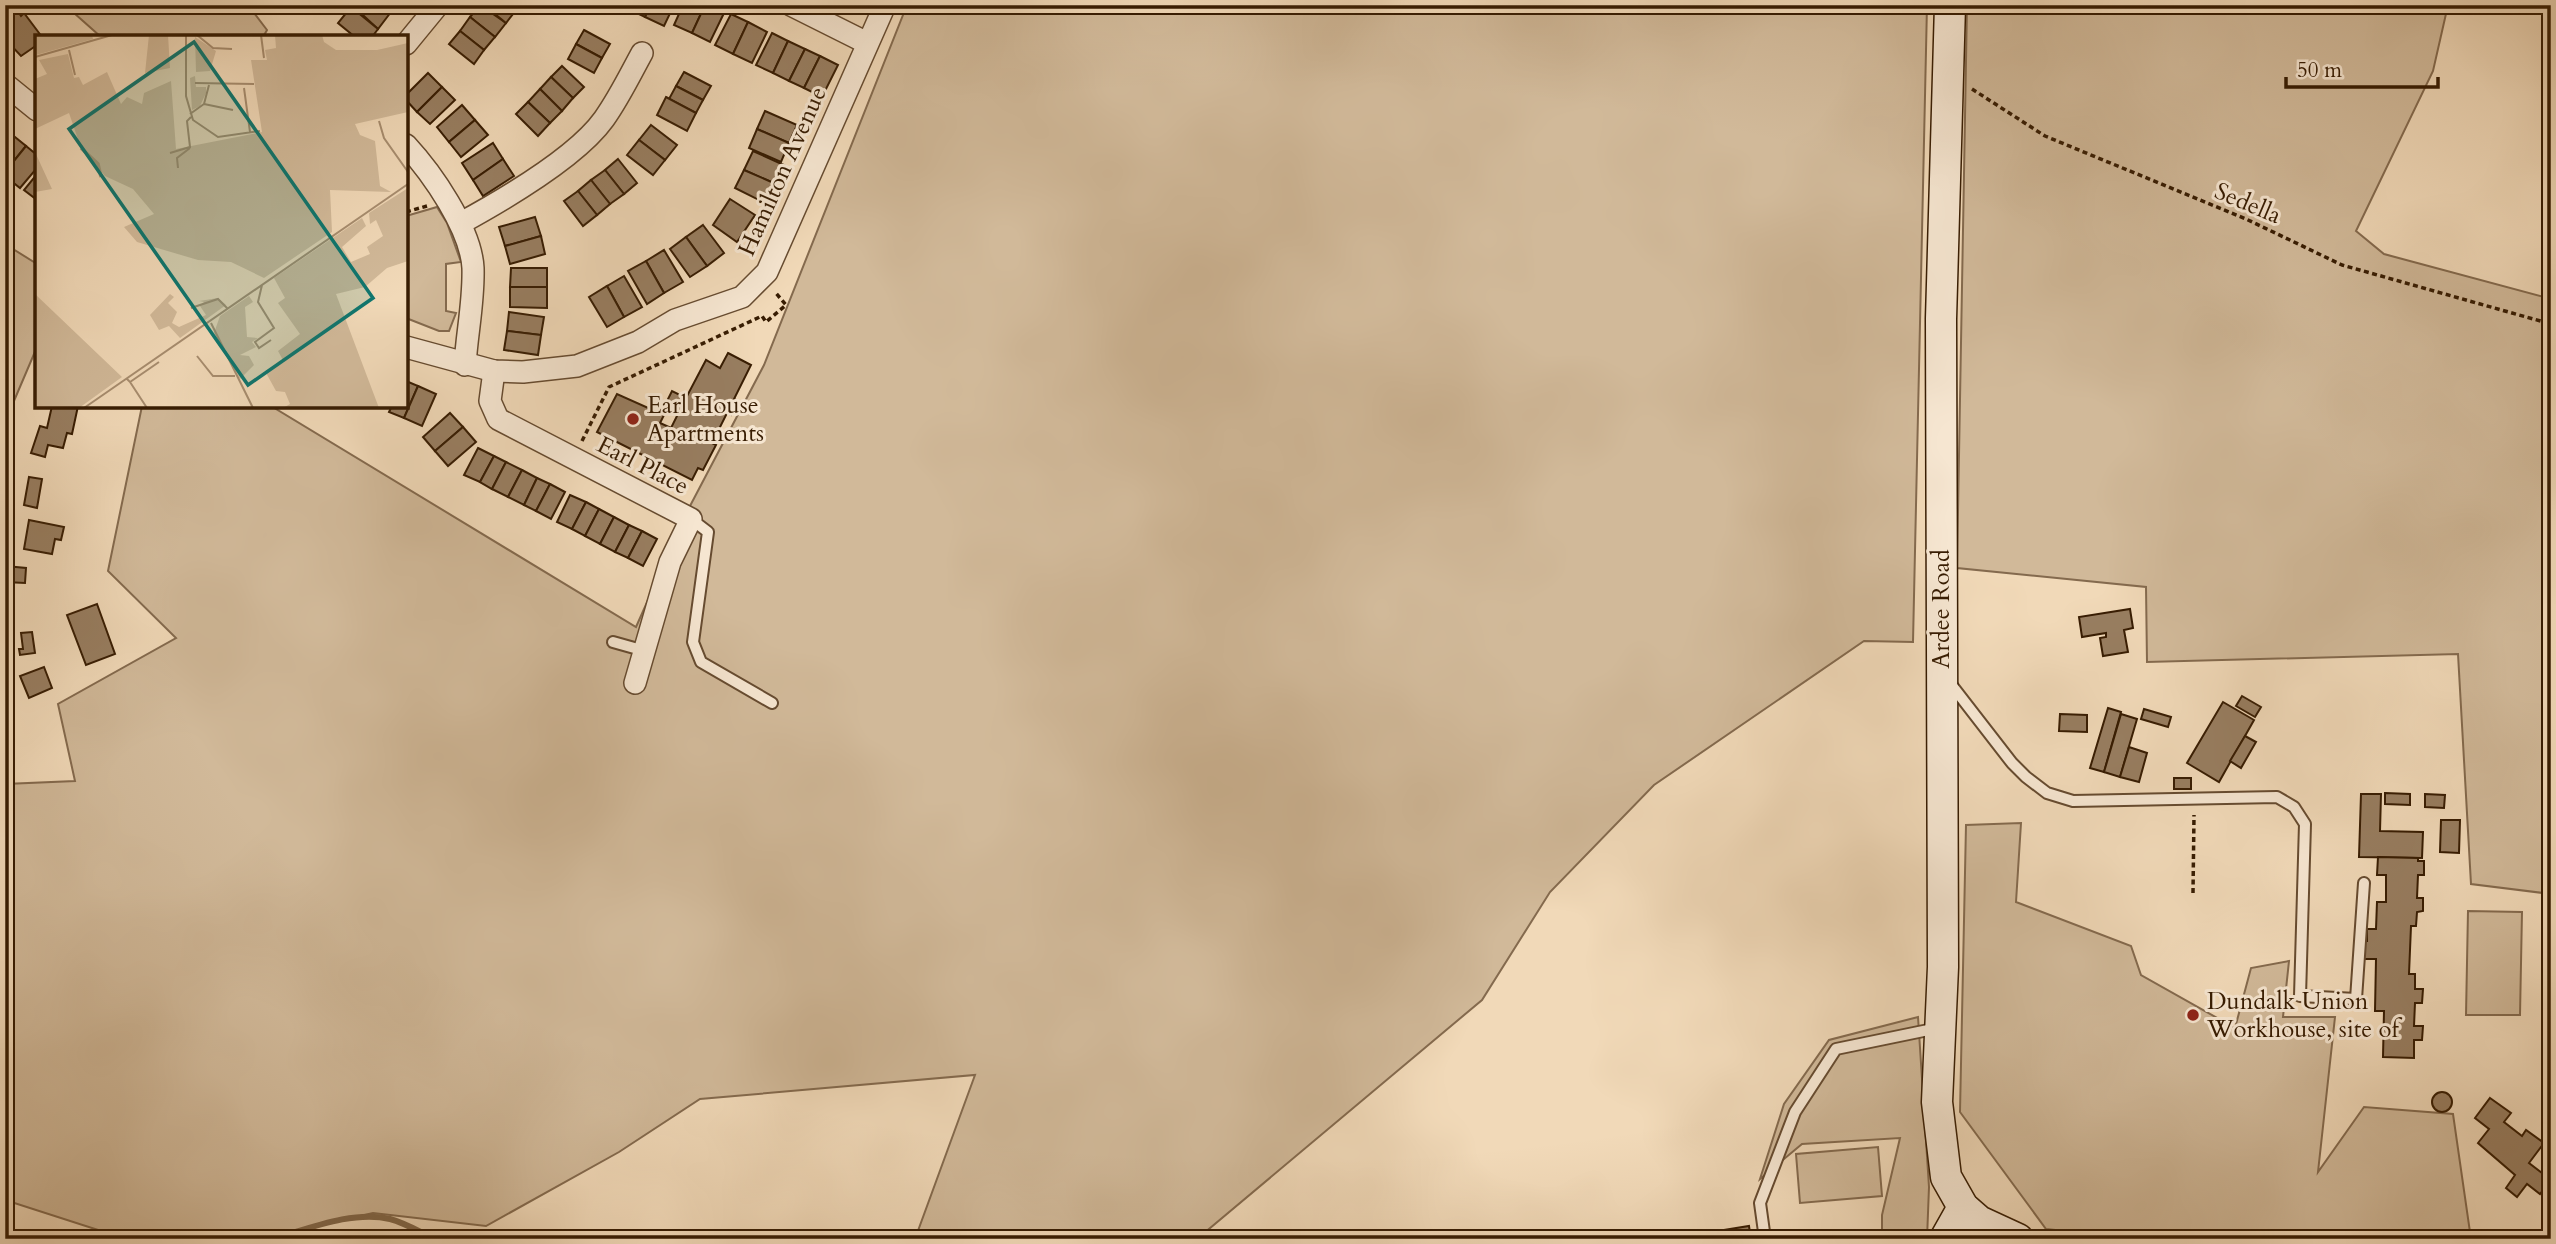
<svg xmlns="http://www.w3.org/2000/svg" width="2556" height="1244" font-family="Cardo,serif">
	<style>
		.green { fill: #d1b999; stroke: #846a4e; stroke-width: 2 }
		.lines { fill: none; stroke-linecap: round; stroke-linejoin: round }
		.stream { stroke: #81674a; stroke-width: 6 }
		.building { fill: #987e61; stroke: #371c02; stroke-width: 2 }
		.lane-casing { stroke: #664b30; stroke-width: 14 }
		.street-casing { stroke: #664b30; stroke-width: 24 }
		.secondary-casing { stroke: #371c02; stroke-width: 33 }
		.path { stroke: #371c02; stroke-width: 3.5; stroke-dasharray: 5 3.5; stroke-linecap: butt }
		.lane { stroke: #f6e6d1; stroke-width: 10 }
		.street { stroke: #f6e6d1; stroke-width: 21 }
		.secondary { stroke: #f6e6d1; stroke-width: 30 }
		.poi-dot { fill: #8f2418; stroke: #f6e6d1; stroke-width: 2.5 }
		.labels { text-anchor: middle; stroke-width: 6; stroke-linejoin: round; paint-order: stroke }
		.street-label { font-size: 24px; fill: #371c02; stroke: #f6e6d1 }
		.poi-label { font-size: 24px; fill: #371c02; stroke: #f6e6d1; text-anchor: start }
		.inset-river { fill: none; stroke: #b2997a; stroke-width: 3.5 }
		.inset-road { fill: none; stroke: #a78d6f; stroke-width: 2 }
		.view { fill: #0f766e; fill-opacity: 0.15; stroke: #0f766e; stroke-width: 3.5 }
		.inset-edge { fill: none; stroke: #371c02; stroke-width: 3.5 }
	</style>
	<rect width="100%" height="100%" fill="#f1d9b8"/>
	<filter id="stains"><feTurbulence type="fractalNoise" baseFrequency=".00286" numOctaves="4"/><feColorMatrix values="0 0 0 0 .2 0 0 0 0 .09 0 0 0 0 .02 0 0 0 .5 -.17"/></filter>
	<radialGradient id="worn" r=".72"><stop offset=".6" stop-color="#630" stop-opacity="0"/><stop offset="1" stop-color="#630" stop-opacity=".3"/></radialGradient>
	<!-- green -->
	<g class="green">
		<polygon points="65,5 248,5 267,30 263,37 101,37"/>
		<polygon points="907,5 1927,5 1913,642 1864,641 1654,785 1550,892 1482,1000 1197,1239 915,1239 975,1075 700,1099 619,1152 486,1226 373,1213 259,1239 126,1239 5,1200 5,784 75,781 58,704 176,638 108,571 142,406 271,406 636,627 690,506 764,365"/>
		<polygon points="1967,5 2448,5 2433,71 2356,231 2384,254 2551,299 2551,894 2471,884 2458,654 2147,662 2146,587 1957,568"/>
		<polygon points="437,207 447,223 461,262 446,264 446,311 456,313 449,331 439,331 406,318 406,216"/>
		<polygon points="5,244 37,264 37,347 5,422"/>
		<polygon points="2021,823 2016,902 2131,946 2141,975 2235,1028 2251,968 2289,961 2283,1017 2335,1017 2318,1172 2364,1107 2453,1114 2471,1239 2141,1239 2046,1229 1960,1112 1966,825"/>
		<polygon points="2468,911 2522,912 2520,1015 2466,1015"/>
		<polygon points="1918,1017 1929,1187 1927,1239 1882,1239 1882,1215 1900,1138 1802,1144 1760,1179 1784,1104 1829,1040"/>
		<polygon points="1878,1147 1882,1196 1800,1203 1796,1154"/>
	</g>
	<g class="lines">
		<!-- stream -->
		<path class="stream" d="M273,1239C308,1229 353,1210 390,1219C405,1223 420,1232 435,1239"/>
	</g>
	<!-- building -->
	<g class="building">
		<polygon points="352,5 383,5 391,12 378,29"/>
		<polygon points="480,5 506,23 495,37 470,17"/>
		<polygon points="484,5 512,5 517,9 506,23"/>
		<polygon points="629,5 651,5 645,17 628,9"/>
		<polygon points="651,5 674,5 664,26 645,17"/>
		<polygon points="683,5 705,5 692,33 674,25"/>
		<polygon points="705,5 725,11 710,42 692,33"/>
		<polygon points="351,7 378,29 372,37 355,37 338,23"/>
		<polygon points="17,10 21,16 24,13 42,37 37,37 37,45 21,56 5,39 8,24 5,19"/>
		<polygon points="731,14 748,22 733,54 715,45"/>
		<polygon points="470,17 495,37 484,50 460,31"/>
		<polygon points="748,22 767,32 752,63 733,54"/>
		<polygon points="584,30 610,44 602,58 576,44"/>
		<polygon points="460,31 484,50 474,64 449,44"/>
		<polygon points="772,33 788,41 773,73 756,65"/>
		<polygon points="788,41 805,49 789,81 773,73"/>
		<polygon points="576,44 602,58 594,73 568,59"/>
		<polygon points="805,49 820,56 804,88 789,81"/>
		<polygon points="820,56 838,65 822,97 804,88"/>
		<polygon points="562,66 584,87 573,98 551,77"/>
		<polygon points="684,72 711,86 703,100 676,86"/>
		<polygon points="428,73 442,87 417,112 406,100 406,95"/>
		<polygon points="551,77 573,98 562,111 540,89"/>
		<polygon points="676,86 703,100 696,113 669,99"/>
		<polygon points="442,87 455,100 430,124 417,112"/>
		<polygon points="540,89 562,111 550,123 528,102"/>
		<polygon points="666,97 696,113 687,131 657,115"/>
		<polygon points="528,102 550,123 538,136 516,114"/>
		<polygon points="462,105 475,120 449,142 437,127"/>
		<polygon points="765,111 797,125 789,143 757,129"/>
		<polygon points="475,120 488,135 461,157 449,142"/>
		<polygon points="651,125 677,145 665,160 639,140"/>
		<polygon points="757,129 789,143 781,162 749,148"/>
		<polygon points="10,133 26,146 5,172 5,139"/>
		<polygon points="639,140 665,160 653,175 627,155"/>
		<polygon points="493,143 503,159 473,180 462,163"/>
		<polygon points="26,146 37,155 37,168 20,188 5,176 5,172"/>
		<polygon points="753,151 784,165 776,184 744,170"/>
		<polygon points="503,159 514,176 483,196 473,180"/>
		<polygon points="618,159 637,183 624,194 605,170"/>
		<polygon points="605,170 624,194 610,204 591,180"/>
		<polygon points="744,170 776,184 767,204 735,188"/>
		<polygon points="37,174 37,200 24,190"/>
		<polygon points="591,180 610,204 597,215 578,191"/>
		<polygon points="578,191 597,215 583,226 564,201"/>
		<polygon points="730,199 755,215 737,242 713,225"/>
		<polygon points="535,217 541,236 505,246 499,227"/>
		<polygon points="703,225 724,253 707,266 686,237"/>
		<polygon points="541,236 545,254 510,264 505,246"/>
		<polygon points="686,237 707,266 690,277 670,249"/>
		<polygon points="664,250 683,282 664,293 646,261"/>
		<polygon points="646,261 664,293 647,304 628,271"/>
		<polygon points="511,268 547,268 547,287 510,287"/>
		<polygon points="624,276 642,307 624,317 607,286"/>
		<polygon points="607,286 624,317 607,327 589,297"/>
		<polygon points="510,287 547,287 547,308 510,307"/>
		<polygon points="509,312 544,317 541,335 507,331"/>
		<polygon points="507,331 541,335 538,355 504,350"/>
		<polygon points="728,353 751,365 734,399 738,401 731,415 727,413 712,443 716,445 703,470 698,468 692,480 597,432 617,394 664,415 660,423 671,428 678,414 664,407 672,391 686,398 706,360 720,368"/>
		<polygon points="406,381 418,386 404,418 389,412 392,406 406,406"/>
		<polygon points="418,386 436,394 422,426 404,418"/>
		<polygon points="52,406 78,406 72,434 67,433 63,448 48,445 45,457 31,453 40,426 47,428"/>
		<polygon points="450,413 463,427 435,451 423,437"/>
		<polygon points="463,427 476,442 448,466 435,451"/>
		<polygon points="478,448 494,456 480,482 464,475"/>
		<polygon points="494,456 506,462 492,489 480,482"/>
		<polygon points="506,462 522,470 508,497 492,489"/>
		<polygon points="522,470 537,478 524,505 508,497"/>
		<polygon points="29,477 42,479 37,508 24,505"/>
		<polygon points="537,478 550,484 536,511 524,505"/>
		<polygon points="550,484 565,492 551,519 536,511"/>
		<polygon points="570,495 586,502 572,529 557,522"/>
		<polygon points="586,502 599,509 585,536 572,529"/>
		<polygon points="599,509 614,517 600,544 585,536"/>
		<polygon points="614,517 629,525 615,552 600,544"/>
		<polygon points="29,520 64,527 61,540 55,539 52,554 24,549"/>
		<polygon points="629,525 642,531 628,558 615,552"/>
		<polygon points="642,531 657,539 643,566 628,558"/>
		<polygon points="5,566 26,568 25,583 5,582"/>
		<polygon points="97,604 115,654 86,665 67,615"/>
		<polygon points="2130,609 2133,628 2124,630 2128,652 2103,656 2100,638 2106,637 2106,633 2082,637 2079,617"/>
		<polygon points="32,632 35,653 20,655 19,649 23,649 21,633"/>
		<polygon points="44,667 52,688 29,698 20,676"/>
		<polygon points="2242,696 2261,707 2255,717 2236,706"/>
		<polygon points="2223,702 2254,720 2219,782 2187,763"/>
		<polygon points="2108,708 2121,712 2104,772 2090,768"/>
		<polygon points="2144,709 2171,717 2168,727 2141,719"/>
		<polygon points="2060,714 2087,715 2087,732 2059,731"/>
		<polygon points="2121,714 2137,719 2120,777 2104,772"/>
		<polygon points="2245,736 2256,742 2241,768 2230,761"/>
		<polygon points="2129,747 2147,753 2139,782 2120,777"/>
		<rect x="2174" y="778" width="17" height="11"/>
		<polygon points="2385,793 2410,794 2410,805 2385,804"/>
		<polygon points="2361,794 2381,794 2380,831 2423,832 2422,858 2359,857"/>
		<polygon points="2425,794 2445,795 2444,808 2425,807"/>
		<polygon points="2441,820 2460,820 2459,853 2440,852"/>
		<polygon points="2378,857 2418,858 2418,861 2424,861 2424,875 2418,875 2417,898 2423,898 2423,911 2417,912 2416,926 2411,926 2409,974 2415,974 2415,989 2423,989 2422,1003 2415,1003 2414,1026 2423,1026 2422,1040 2414,1040 2414,1058 2383,1057 2384,1011 2375,1011 2376,959 2361,959 2362,941 2367,941 2367,929 2376,929 2377,902 2386,902 2386,875 2377,875"/>
		<circle cx="2442" cy="1102" r="10"/>
		<polygon points="2490,1098 2511,1113 2504,1122 2522,1136 2526,1130 2544,1143 2529,1163 2551,1180 2540,1194 2527,1184 2517,1197 2506,1188 2515,1175 2478,1143 2489,1129 2475,1118"/>
		<polygon points="1749,1226 1750,1233 1755,1231 1757,1239 1693,1239 1706,1236 1705,1233"/>
	</g>
	<g class="lines">
		<defs>
			<g id="lane">
				<polyline points="691,519 708,532 693,642 701,662 772,703"/>
				<polyline points="613,642 645,651"/>
				<polyline points="1950,683 2012,763 2026,777 2047,793 2073,801 2277,797 2294,807 2305,824 2300,996 2356,999 2364,883"/>
				<polyline points="1765,1239 1760,1203 1795,1112 1836,1049 1938,1028"/>
			</g>
			<g id="street">
				<polyline points="791,5 867,43"/>
				<polyline points="406,44 438,5"/>
				<polyline points="5,84 37,110"/>
				<path d="M406,145C432,173 471,229 473,268C474,301 467,332 465,365"/>
				<path d="M461,223C503,200 576,158 604,119C619,98 630,75 642,53"/>
				<polyline points="406,347 494,371 523,372 577,366 638,342 675,320 742,297 767,272 885,5"/>
				<polyline points="494,371 490,401 498,419 691,519 670,562 635,683"/>
			</g>
			<g id="secondary">
				<polyline points="1950,5 1941,319 1943,967 1937,1102 1946,1177 1963,1207 1979,1221 2018,1239"/>
				<polyline points="1945,1239 1963,1207"/>
			</g>
		</defs>
		<!-- lane casing -->
		<use href="#lane" class="lane-casing"/>
		<!-- street casing -->
		<use href="#street" class="street-casing"/>
		<!-- secondary casing -->
		<use href="#secondary" class="secondary-casing"/>
		<!-- path -->
		<g class="path">
			<polyline points="1972,89 2045,136 2246,219 2342,265 2551,324"/>
			<polyline points="406,212 427,206"/>
			<polyline points="582,441 609,387 762,316 766,322 786,305 775,292"/>
			<polyline points="2193,893 2194,815"/>
		</g>
		<!-- lane -->
		<use href="#lane" class="lane"/>
		<!-- street -->
		<use href="#street" class="street"/>
		<!-- secondary -->
		<use href="#secondary" class="secondary"/>
	</g>
	<!-- markers -->
	<g class="poi-dot">
		<circle cx="633" cy="419" r="7"/>
		<circle cx="2193" cy="1015" r="7"/>
	</g>
	<g class="labels">
		<!-- street labels -->
		<g class="street-label">
			<text transform="translate(782 171) rotate(-66)" y="8">Hamilton Avenue</text>
			<text transform="translate(2248 203) rotate(23)" y="8">Sedella</text>
			<text transform="translate(643 465) rotate(27)" y="8">Earl Place</text>
			<text transform="translate(1941 609) rotate(-90)" y="8">Ardee Road</text>
		</g>
		<!-- poi labels -->
		<g class="poi-label">
			<text x="647" y="413">Earl House<tspan x="647" dy="28">Apartments</tspan></text>
			<text x="2207" y="1009">Dundalk Union<tspan x="2207" dy="28">Workhouse, site of</tspan></text>
		</g>
	</g>
	<!-- overview -->
	<g transform="translate(35 35)">
		<rect width="373" height="373" fill="#f1d9b8"/>
		<path d="M0,0H57L58,4L1,20ZM114,0H133L135,33L110,38ZM240,0H287L289,7L301,15H342L373,8V77L320,89L325,100L340,106L345,151L356,157L295,155L297,197L229,243L196,227L163,225L102,207L89,192L119,179L98,154L70,141L46,113L34,78L0,94V44L12,39L4,25L33,19L39,43L44,42L48,50L72,37L86,69L92,62L107,69L109,58L136,46L141,114L227,97L216,25H232L230,15L241,13ZM160,2L181,16L175,36L161,37ZM160,41L161,52H171V58L165,71L157,75L155,43ZM0,117L17,154L0,157ZM373,153V226L352,233L330,252L301,259L344,373H248L255,369L250,357L241,356L230,336L249,327L243,316L265,299L243,268L250,263L239,243L327,183L331,191L307,212L316,227L335,219L332,212L348,201L341,185L335,189L334,178ZM0,259L87,342L44,373H0ZM135,259L139,262L133,268L142,277L137,288L144,292L171,280L165,271L169,267L164,266L183,263L191,270L145,303L134,291L124,295L115,280ZM214,261L218,267L210,272L212,302L223,303L217,307L221,312L205,320L214,321L219,330L205,344L179,298L185,281Z" fill="#d1b999"/>
		<path class="inset-river" d="M46,113L63,129L66,142"/>
		<path class="inset-road" d="M151,0V61L158,85L183,102L225,96M162,0L178,13L197,14M226,0L229,23M34,15L40,40M0,22L77,0M160,48L219,49M209,53L215,97M169,69L198,75M155,79L169,69L174,50M344,86L349,103L373,137M135,118L155,112L152,86L156,82M143,133L142,123L155,113M227,250L223,267L239,293L220,307L224,313L236,305M156,273L183,264L192,273M176,288L218,373M162,321L178,341H200M92,344L95,347L124,327M95,347L112,373M49,373L373,149"/>
		<path class="view" d="M159,7L338,263L213,350L34,94Z"/>
		<rect width="373" height="373" class="inset-edge"/>
	</g>
	<!-- margin -->
	<rect width="2556" height="1244" fill="none" stroke="#f1d9b8" stroke-width="28"/>
	<rect x="7" y="7" width="2542" height="1230" fill="none" stroke="#371c02" stroke-width="3.5"/>
	<rect x="14" y="14" width="2528" height="1216" fill="none" stroke="#371c02" stroke-width="2"/>
	<!-- scale -->
	<path d="M2286 77v10h152v-10" fill="none" stroke="#371c02" stroke-width="3.5"/>
	<text x="2297" y="77" font-size="21" fill="#371c02" stroke="#f6e6d1" stroke-width="5" paint-order="stroke">50 m</text>
	<rect width="100%" height="100%" filter="url(#stains)"/>
	<rect width="100%" height="100%" fill="url(#worn)"/>
</svg>
